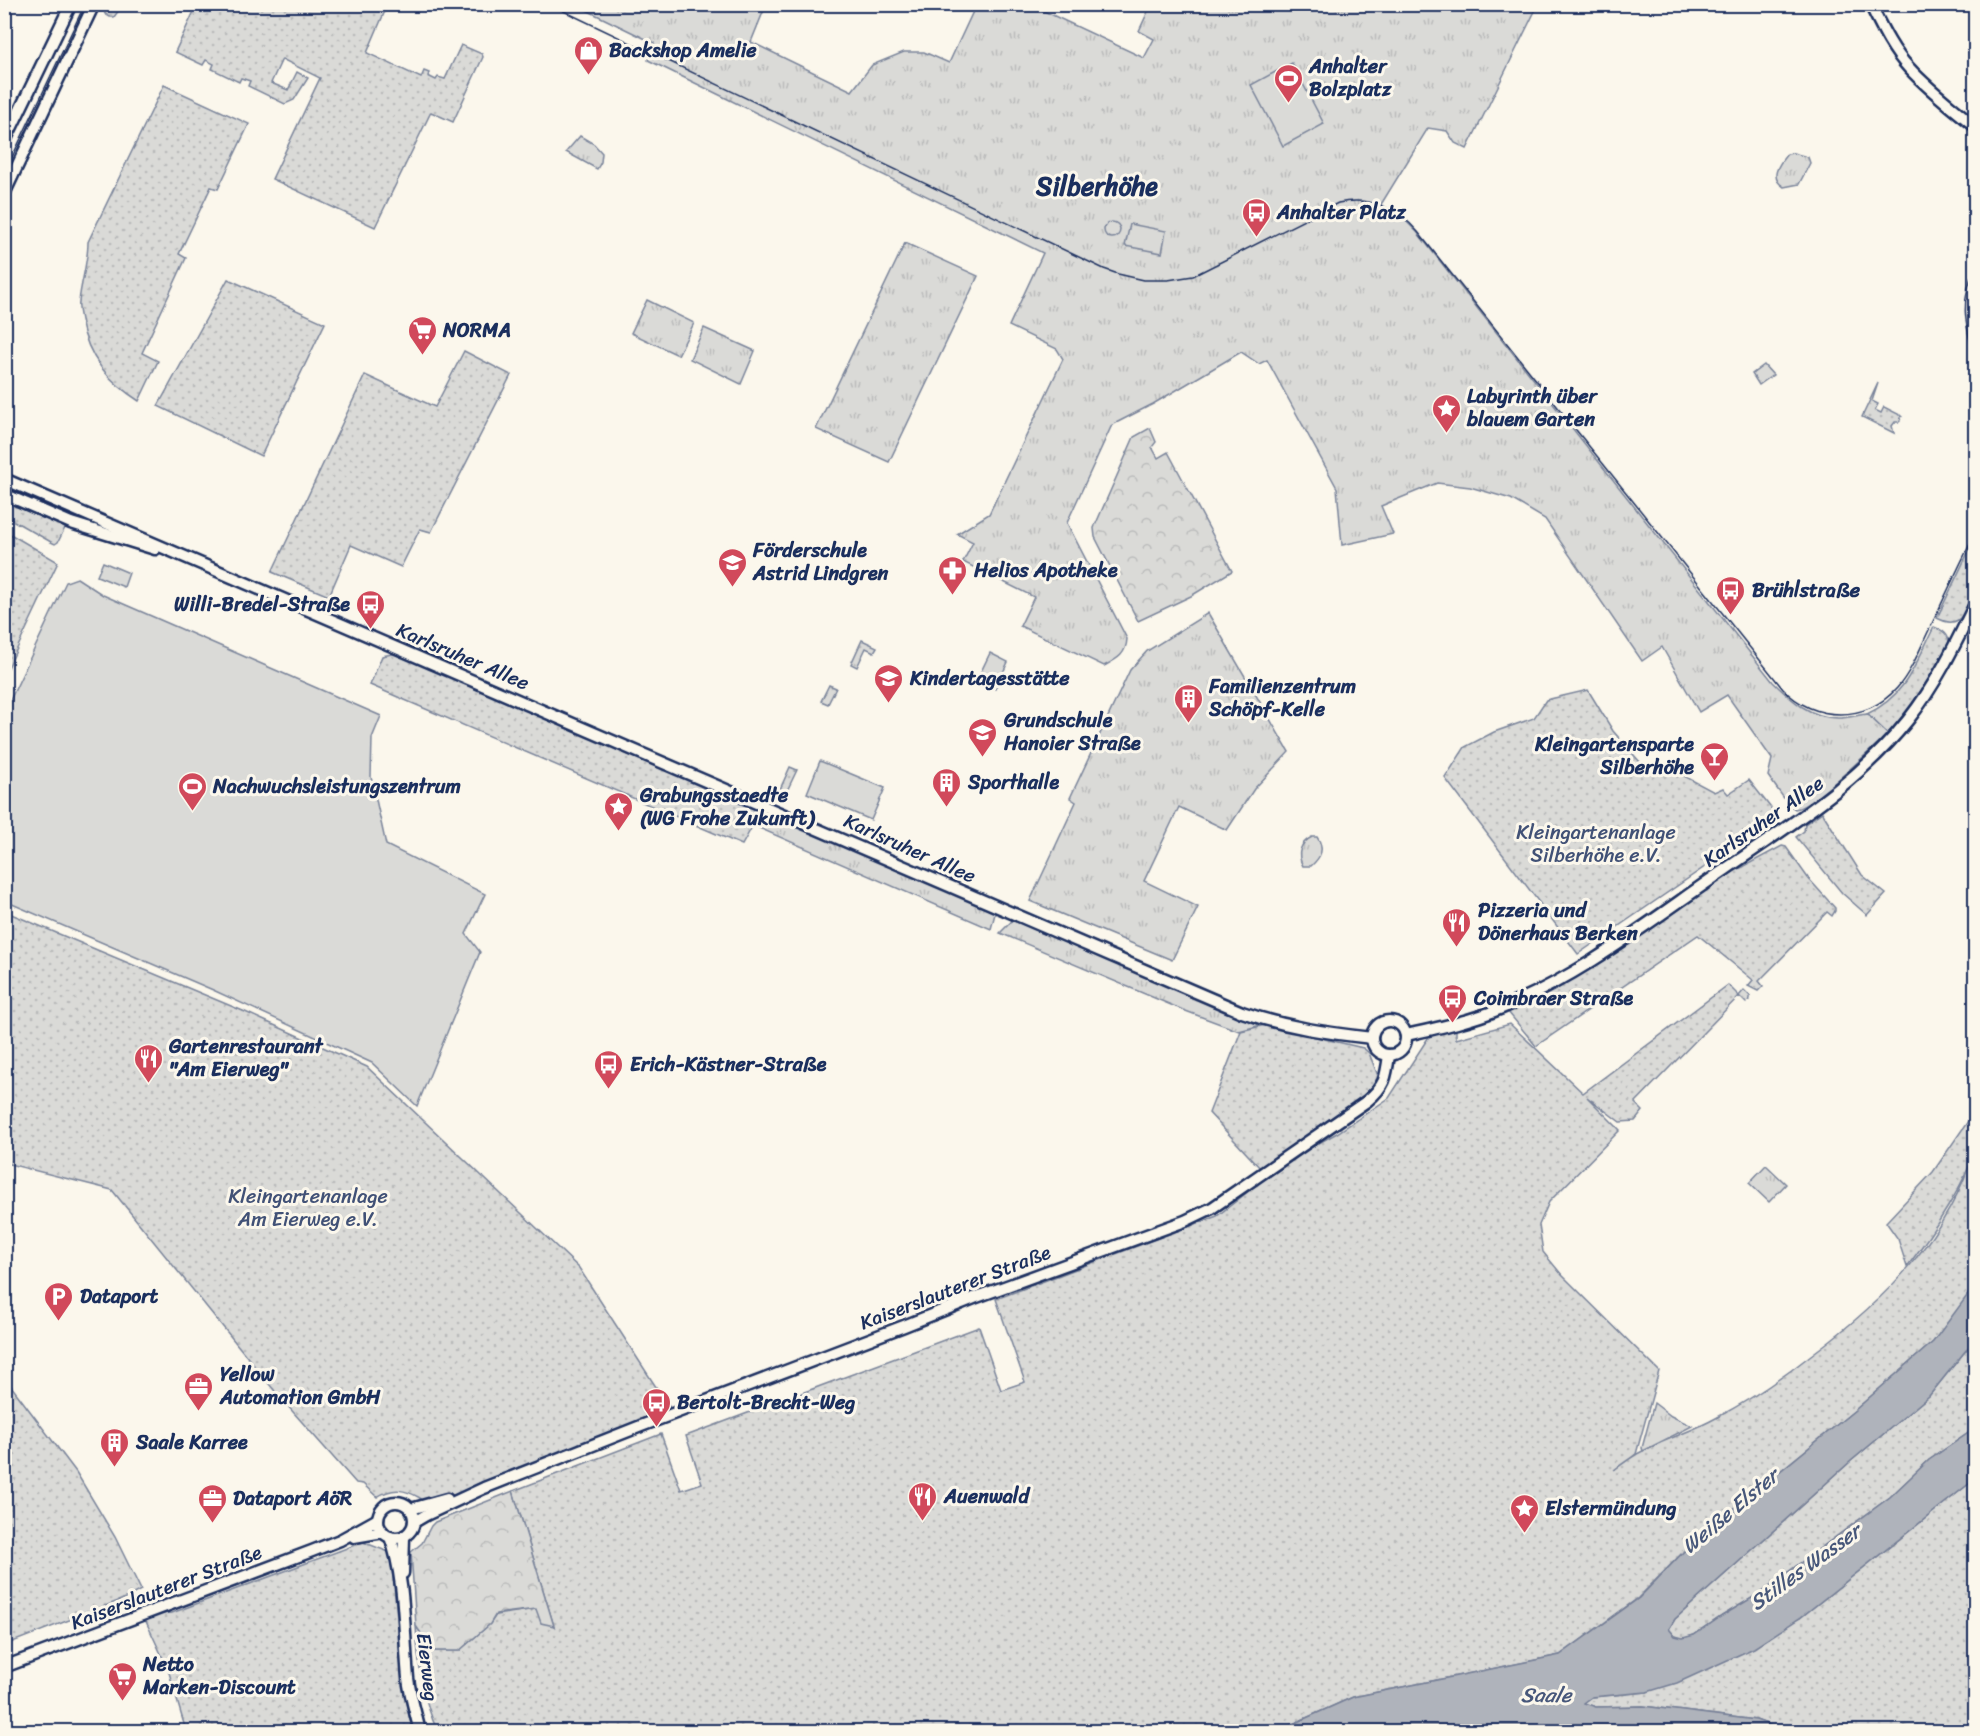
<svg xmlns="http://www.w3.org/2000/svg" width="1980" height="1736" font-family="Sriracha,sans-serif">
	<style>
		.grass { fill: url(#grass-dots); stroke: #7a849a; stroke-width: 1.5 }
		.forest { fill: url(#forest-crowns); stroke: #7a849a; stroke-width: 1.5 }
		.park { fill: url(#park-tufts); stroke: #7a849a; stroke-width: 1.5 }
		.pitch { fill: #dadad7; stroke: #7a849a; stroke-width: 1.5 }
		.water { fill: #afb3bb; stroke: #747e96; stroke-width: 1.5 }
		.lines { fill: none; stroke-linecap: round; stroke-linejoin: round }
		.secondary-casing { stroke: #1b2f5e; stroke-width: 15 }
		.secondary { stroke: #fbf7ec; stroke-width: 10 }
		.tram { stroke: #1b2f5e; stroke-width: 1.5 }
		.labels { text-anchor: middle; stroke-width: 6; stroke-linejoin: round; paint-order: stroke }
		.poi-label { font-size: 20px; font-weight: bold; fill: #1b2f5e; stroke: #fbf7ec; text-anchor: start }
		.street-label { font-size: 20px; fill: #1b2f5e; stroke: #fbf7ec }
		.park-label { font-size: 20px; fill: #415176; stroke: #fbf7ec }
		.water-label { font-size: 21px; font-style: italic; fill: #47577a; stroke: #fbf7ec }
		.district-label { font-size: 26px; font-weight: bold; fill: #1b2f5e; stroke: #fbf7ec }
	</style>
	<defs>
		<pattern id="grass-dots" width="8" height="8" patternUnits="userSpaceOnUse" patternTransform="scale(1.5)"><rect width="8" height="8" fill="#dadad7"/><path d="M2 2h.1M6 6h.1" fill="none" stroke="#babbbb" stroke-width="1.8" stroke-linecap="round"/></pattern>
		<pattern id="forest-crowns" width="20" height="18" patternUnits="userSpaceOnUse" patternTransform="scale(1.5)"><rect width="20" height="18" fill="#dadad7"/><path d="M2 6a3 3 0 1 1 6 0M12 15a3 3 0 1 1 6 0" fill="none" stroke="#babbbb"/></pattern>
		<pattern id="park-tufts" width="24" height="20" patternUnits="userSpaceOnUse" patternTransform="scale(1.5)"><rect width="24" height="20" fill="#dadad7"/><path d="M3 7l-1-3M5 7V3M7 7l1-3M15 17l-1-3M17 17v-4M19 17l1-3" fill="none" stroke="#babbbb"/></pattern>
	</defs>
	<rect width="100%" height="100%" fill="#fbf7ec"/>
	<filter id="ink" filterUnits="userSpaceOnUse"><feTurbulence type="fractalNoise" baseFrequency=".0167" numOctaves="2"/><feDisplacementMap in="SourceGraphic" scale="12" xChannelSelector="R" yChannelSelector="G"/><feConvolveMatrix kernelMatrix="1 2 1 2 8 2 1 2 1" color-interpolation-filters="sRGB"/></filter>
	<g filter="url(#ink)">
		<!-- grass -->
		<g class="grass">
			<polygon points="388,4 367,53 421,78 424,71 429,73 428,76 436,80 438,77 445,79 461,45 482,54 483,57 453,122 431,112 375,227 272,179 320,78 282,59 271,83 288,90 297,72 308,78 294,100 285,104 248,86 250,81 241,78 239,82 212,69 214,64 206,60 203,65 175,52 197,5"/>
			<polygon points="103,5 114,5 113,7 119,10 114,17 110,17 105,14"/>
			<path d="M164,85L249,124L218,189L211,187L179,254L186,258L142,353L158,361L139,401C108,381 88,358 81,320C80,314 78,308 79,302C81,281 88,263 88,242Z"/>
			<polygon points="228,279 325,323 261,456 158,406"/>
			<polygon points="464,351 511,375 431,532 420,529 401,567 351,545 329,596 272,572 365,375 435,407"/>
			<polygon points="1878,383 1872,401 1878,404 1875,410 1881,413 1884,407 1902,416 1899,422 1895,422 1892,426 1894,433 1862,417"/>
			<polygon points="4,482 72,512 71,515 5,488"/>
			<polygon points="4,501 66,526 58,542 55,544 51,542 5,516"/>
			<polygon points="5,531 58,562 5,674"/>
			<path d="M1975,538C1976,552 1978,578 1975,590C1974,595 1971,599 1969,603C1962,619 1956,628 1937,618Z"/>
			<path d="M1934,627C1942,630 1950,634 1949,645C1932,677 1911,706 1888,734L1867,714C1906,696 1916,663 1934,627Z"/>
			<polygon points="862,640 877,647 874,652 866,648 857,667 851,664"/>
			<polygon points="397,653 752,804 757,811 753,825 742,845 370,685 382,656"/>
			<polygon points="829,685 836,688 828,704 821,701"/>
			<polygon points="1588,690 1613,731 1640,762 1640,766 1673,770 1714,792 1723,788 1728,794 1749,780 1774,812 1773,820 1578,954 1445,778 1465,747 1494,732 1534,718 1546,700"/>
			<polygon points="790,767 797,770 783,799 777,796"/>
			<polygon points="1822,812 1862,875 1886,894 1867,915 1842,893 1796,837 1804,831 1805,824"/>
			<polygon points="1782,846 1786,847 1808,878 1835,908 1835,911 1832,916 1827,912 1759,981 1763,986 1758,991 1748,986 1753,980 1698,935 1536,1046 1504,1007 1542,989 1677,902"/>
			<path d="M4,911L243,1011L367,1067L579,1268L667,1404L675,1413L484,1487L423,1506L420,1498C405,1489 393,1487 377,1497L363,1484L356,1483L278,1395L112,1190L5,1163Z"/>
			<path d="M1728,985L1739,996L1744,990L1750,996V999L1746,1003L1739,996L1635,1103L1643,1111L1635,1121L1620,1122L1587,1097L1620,1130L1549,1202L1539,1225L1543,1252L1562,1275L1659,1371L1636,1454L1614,1470C1622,1464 1629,1459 1637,1454C1662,1440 1691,1432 1716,1418C1750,1400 1781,1379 1811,1355C1884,1301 1949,1237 1975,1148V1285L1969,1296L1933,1342L1855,1410L1693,1542L1638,1598L1560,1655L1353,1697L1277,1731L438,1732C422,1699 418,1662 416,1626L433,1651H459L490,1624L496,1615L536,1609L554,1626L513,1491L661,1434L681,1490L702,1483L686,1436L979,1327L1001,1390L1025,1382L996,1299L1217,1216L1250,1190L1252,1180L1337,1133L1389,1098L1430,1035L1456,1030V1039L1510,1024L1583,1093Z"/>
			<polygon points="1265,1025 1363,1048 1369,1053 1378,1076 1372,1087 1348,1109 1261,1169 1209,1113 1241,1031"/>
			<path d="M1975,1105C1976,1117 1977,1130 1976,1142C1972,1176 1928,1239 1907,1267L1898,1239L1886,1222L1933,1172L1973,1114Z"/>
			<polygon points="1975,1339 1975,1431 1970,1432 1929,1460 1890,1497 1757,1595 1722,1616 1694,1635 1683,1639 1675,1636 1669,1629 1675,1619 1851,1461 1929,1396"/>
			<polygon points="5,1378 76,1472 115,1537 141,1590 126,1598 5,1645"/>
			<polygon points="1975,1479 1975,1731 1786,1731 1756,1720 1643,1706 1596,1707 1583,1703 1592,1697 1647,1692 1800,1618"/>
			<path d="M363,1542L389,1552C401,1612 395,1671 413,1731H186L168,1669L143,1615L172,1613Z"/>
		</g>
		<!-- forest -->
		<g class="forest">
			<polygon points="1150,428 1156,442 1152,447 1158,458 1168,452 1232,571 1191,596 1138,621 1095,537 1094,528 1134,437"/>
			<polygon points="513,1491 554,1626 541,1623 536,1609 496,1614 490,1624 459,1651 433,1651 416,1626 411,1552 422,1543 431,1526 435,1522"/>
		</g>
		<!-- park -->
		<g class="park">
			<path d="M574,4L766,5L751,42L852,91L872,65L904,52H924L949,63L976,5H1031L1144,58L1154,39L1139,31L1151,5H1538L1467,149L1455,143L1447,131L1428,128L1380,206L1404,219L1417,232L1773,682C1791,700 1811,718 1838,718C1848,718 1858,715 1867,714L1888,734C1871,749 1813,807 1795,809L1788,804L1768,776L1772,759L1727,695L1699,712L1662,647L1642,661L1545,519L1511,499L1470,487L1437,483L1381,506L1393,534L1342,545L1337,488L1267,360L1259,364L1241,352L1153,404L1116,423L1111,427L1070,516L1067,523L1127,639C1126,655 1117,659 1104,666L1020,626L1034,597L963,562L973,542L957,534L989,514L1063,359L1057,349L1009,326L1043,253L648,60L654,43Z"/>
			<polygon points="580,136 594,144 602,153 601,162 597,169 566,152"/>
			<path d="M1793,153L1808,157L1810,163L1799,184L1784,187C1769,178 1778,165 1787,154Z"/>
			<polygon points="905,243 978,276 889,462 816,429"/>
			<polygon points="647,300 694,323 678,355 631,333"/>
			<polygon points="704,328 755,351 741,384 690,359"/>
			<polygon points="1764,365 1773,375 1759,385 1752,374"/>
			<polygon points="1208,613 1289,752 1254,789 1227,830 1179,807 1144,881 1198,907 1172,960 1030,901 1076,802 1070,798 1130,670 1147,651"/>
			<polygon points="772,808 997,906 991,929 759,828"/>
			<path d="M1312,837H1317C1325,849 1321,857 1311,866H1303C1296,854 1300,843 1312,837Z"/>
			<polygon points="1017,916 1265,1024 1239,1031 1183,1010 1000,933"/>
			<polygon points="1766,1165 1786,1184 1769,1202 1749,1183"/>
			<polygon points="1654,1403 1671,1416 1692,1426 1643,1451 1642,1448"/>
		</g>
		<!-- pitch -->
		<g class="pitch">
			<polygon points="1292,63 1324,124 1283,146 1251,85"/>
			<circle cx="1112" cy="230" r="8"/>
			<polygon points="1130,224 1166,231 1162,253 1125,246"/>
			<polygon points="103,562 129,573 124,587 97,576"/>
			<polygon points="77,578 103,595 381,716 372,738 371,777 386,845 485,894 466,934 480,952 417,1106 372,1063 213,990 5,901 5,711 66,582"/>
			<polygon points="990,653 1008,662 995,689 977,680"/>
			<polygon points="820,761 885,788 871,820 807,793"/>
		</g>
		<!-- water -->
		<polygon class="water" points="1975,1285 1975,1339 1929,1396 1851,1461 1675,1619 1669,1629 1675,1636 1683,1638 1694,1635 1722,1616 1757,1595 1890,1497 1929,1460 1970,1432 1975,1431 1975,1479 1800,1618 1754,1648 1677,1683 1647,1692 1592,1697 1584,1703 1596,1707 1643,1706 1756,1720 1786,1731 1277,1731 1353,1697 1560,1655 1639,1598 1693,1542 1855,1410 1933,1342"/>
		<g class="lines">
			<defs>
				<g id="secondary">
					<path d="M1870,4C1881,26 1892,50 1909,68C1929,90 1953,108 1976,127"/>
					<polyline points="4,143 71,4"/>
					<polyline points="4,194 94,4"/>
					<path d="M4,479L1242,1012C1285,1027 1327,1033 1372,1038"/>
					<polyline points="4,494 71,523 155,549"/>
					<circle cx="1389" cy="1038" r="17"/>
					<path d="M1406,1035C1438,1028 1471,1021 1502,1008C1583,975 1654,918 1726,869C1791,824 1858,783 1908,720C1936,685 1956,643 1976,602"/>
					<circle cx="396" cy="1520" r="18"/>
					<polyline points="411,1509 447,1499"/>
					<path d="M414,1522L426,1515L484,1488L641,1426L904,1326L974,1298L1185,1221L1212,1208L1367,1101C1385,1086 1386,1078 1389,1055"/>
					<polyline points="354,1537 383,1532"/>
					<path d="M390,1537C405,1576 404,1635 408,1678C410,1696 416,1714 420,1732"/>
					<polyline points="403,1573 404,1536"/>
					<polyline points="4,1667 312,1551 340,1540 378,1519"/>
				</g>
			</defs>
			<!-- secondary casing -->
			<use href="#secondary" class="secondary-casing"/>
			<!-- secondary -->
			<use href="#secondary" class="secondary"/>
			<!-- tram -->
			<g class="tram">
				<path d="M549,4L1104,269L1118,274L1144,280H1168L1193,276L1338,203C1369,196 1398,208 1418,232L1783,689C1814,722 1866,723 1897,688C1911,672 1919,651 1928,632C1944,599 1959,565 1976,532"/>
				<polyline points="4,174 85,4"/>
				<path d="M1976,265C1958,304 1966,325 1976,365"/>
			</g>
		</g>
	</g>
	<!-- icons -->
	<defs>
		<symbol id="shop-pin" viewBox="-11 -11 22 30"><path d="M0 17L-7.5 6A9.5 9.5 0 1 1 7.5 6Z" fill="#d1495b" stroke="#fbf7ec"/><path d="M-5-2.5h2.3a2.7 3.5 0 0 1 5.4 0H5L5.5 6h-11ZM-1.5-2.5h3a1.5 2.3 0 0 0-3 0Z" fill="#fff"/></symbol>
		<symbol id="stadium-pin" viewBox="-11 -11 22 30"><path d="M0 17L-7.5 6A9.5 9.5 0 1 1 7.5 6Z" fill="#d1495b" stroke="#fbf7ec"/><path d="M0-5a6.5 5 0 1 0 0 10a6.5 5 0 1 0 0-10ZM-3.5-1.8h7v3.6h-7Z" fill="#fff"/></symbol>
		<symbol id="bus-pin" viewBox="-11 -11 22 30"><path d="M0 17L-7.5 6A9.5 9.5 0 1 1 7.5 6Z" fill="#d1495b" stroke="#fbf7ec"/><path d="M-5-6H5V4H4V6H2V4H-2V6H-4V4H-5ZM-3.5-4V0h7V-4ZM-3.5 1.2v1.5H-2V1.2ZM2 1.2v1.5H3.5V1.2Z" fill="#fff"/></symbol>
		<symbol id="supermarket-pin" viewBox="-11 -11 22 30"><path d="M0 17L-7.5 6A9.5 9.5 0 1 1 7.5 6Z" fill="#d1495b" stroke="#fbf7ec"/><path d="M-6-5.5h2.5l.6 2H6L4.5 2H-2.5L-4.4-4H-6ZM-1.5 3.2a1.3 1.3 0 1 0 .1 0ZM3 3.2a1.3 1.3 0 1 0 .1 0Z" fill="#fff"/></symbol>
		<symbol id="sight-pin" viewBox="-11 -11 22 30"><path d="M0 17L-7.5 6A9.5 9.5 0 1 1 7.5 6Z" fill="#d1495b" stroke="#fbf7ec"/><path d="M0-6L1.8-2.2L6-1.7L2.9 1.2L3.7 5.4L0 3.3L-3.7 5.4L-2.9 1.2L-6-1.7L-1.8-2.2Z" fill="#fff"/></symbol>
		<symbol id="school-pin" viewBox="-11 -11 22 30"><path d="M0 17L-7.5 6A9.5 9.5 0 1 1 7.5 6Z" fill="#d1495b" stroke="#fbf7ec"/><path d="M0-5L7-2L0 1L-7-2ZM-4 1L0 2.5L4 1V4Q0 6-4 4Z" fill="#fff"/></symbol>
		<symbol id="pharmacy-pin" viewBox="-11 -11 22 30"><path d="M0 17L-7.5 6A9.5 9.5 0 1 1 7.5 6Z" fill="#d1495b" stroke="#fbf7ec"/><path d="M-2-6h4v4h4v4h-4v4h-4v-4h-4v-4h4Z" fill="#fff"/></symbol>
		<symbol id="building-pin" viewBox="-11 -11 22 30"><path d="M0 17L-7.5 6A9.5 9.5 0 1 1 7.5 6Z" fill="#d1495b" stroke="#fbf7ec"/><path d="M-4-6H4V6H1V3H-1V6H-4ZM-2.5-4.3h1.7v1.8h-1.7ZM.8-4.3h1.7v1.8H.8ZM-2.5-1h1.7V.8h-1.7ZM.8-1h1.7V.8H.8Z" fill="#fff"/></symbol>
		<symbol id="bar-pin" viewBox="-11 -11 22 30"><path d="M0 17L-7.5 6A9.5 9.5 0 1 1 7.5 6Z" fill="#d1495b" stroke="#fbf7ec"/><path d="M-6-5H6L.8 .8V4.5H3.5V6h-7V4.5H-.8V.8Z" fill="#fff"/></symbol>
		<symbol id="restaurant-pin" viewBox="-11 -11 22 30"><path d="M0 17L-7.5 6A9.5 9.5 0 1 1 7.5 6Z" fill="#d1495b" stroke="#fbf7ec"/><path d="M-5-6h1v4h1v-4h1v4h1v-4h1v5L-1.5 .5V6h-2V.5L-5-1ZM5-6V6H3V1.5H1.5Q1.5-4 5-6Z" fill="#fff"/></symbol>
		<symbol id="parking-pin" viewBox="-11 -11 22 30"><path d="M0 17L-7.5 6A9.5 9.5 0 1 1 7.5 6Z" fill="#d1495b" stroke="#fbf7ec"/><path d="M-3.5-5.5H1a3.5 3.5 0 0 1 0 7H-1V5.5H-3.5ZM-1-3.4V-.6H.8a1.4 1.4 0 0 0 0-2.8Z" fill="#fff"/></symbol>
		<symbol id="office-pin" viewBox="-11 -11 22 30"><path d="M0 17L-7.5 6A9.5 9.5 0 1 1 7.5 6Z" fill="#d1495b" stroke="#fbf7ec"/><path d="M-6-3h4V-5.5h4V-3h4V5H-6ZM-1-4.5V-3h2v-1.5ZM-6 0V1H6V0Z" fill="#fff"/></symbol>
	</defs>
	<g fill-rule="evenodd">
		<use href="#shop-pin" x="572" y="34" width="33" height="45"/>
		<use href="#stadium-pin" x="1272" y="62" width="33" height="45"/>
		<use href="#bus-pin" x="1240" y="196" width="33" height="45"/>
		<use href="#supermarket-pin" x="406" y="314" width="33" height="45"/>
		<use href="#sight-pin" x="1430" y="392" width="33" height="45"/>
		<use href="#school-pin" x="716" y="546" width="33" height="45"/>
		<use href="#pharmacy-pin" x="936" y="554" width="33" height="45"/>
		<use href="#bus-pin" x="1714" y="574" width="33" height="45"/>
		<use href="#bus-pin" x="354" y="588" width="33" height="45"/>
		<use href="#school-pin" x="872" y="662" width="33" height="45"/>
		<use href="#building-pin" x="1172" y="682" width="33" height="45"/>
		<use href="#school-pin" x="966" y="716" width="33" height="45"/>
		<use href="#bar-pin" x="1698" y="740" width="33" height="45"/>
		<use href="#building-pin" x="930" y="766" width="33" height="45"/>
		<use href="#stadium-pin" x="176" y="770" width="33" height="45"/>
		<use href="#sight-pin" x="602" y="790" width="33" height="45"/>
		<use href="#restaurant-pin" x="1440" y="906" width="33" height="45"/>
		<use href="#bus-pin" x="1436" y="982" width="33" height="45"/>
		<use href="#restaurant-pin" x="132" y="1042" width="33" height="45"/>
		<use href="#bus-pin" x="592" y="1048" width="33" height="45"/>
		<use href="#parking-pin" x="42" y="1280" width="33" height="45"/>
		<use href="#office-pin" x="182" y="1370" width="33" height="45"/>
		<use href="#bus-pin" x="640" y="1386" width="33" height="45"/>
		<use href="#building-pin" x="98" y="1426" width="33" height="45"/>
		<use href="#restaurant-pin" x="906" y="1480" width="33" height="45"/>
		<use href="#office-pin" x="196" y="1482" width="33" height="45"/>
		<use href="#sight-pin" x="1508" y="1492" width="33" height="45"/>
		<use href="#supermarket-pin" x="106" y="1660" width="33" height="45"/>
	</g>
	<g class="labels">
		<!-- poi labels -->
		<g class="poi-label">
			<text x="609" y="57">Backshop Amelie</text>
			<text x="1309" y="73">Anhalter<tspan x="1309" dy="23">Bolzplatz</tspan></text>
			<text x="1277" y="219">Anhalter Platz</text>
			<text x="443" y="337">NORMA</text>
			<text x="1467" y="403">Labyrinth über<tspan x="1467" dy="23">blauem Garten</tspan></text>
			<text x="753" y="557">Förderschule<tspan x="753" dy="23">Astrid Lindgren</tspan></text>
			<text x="974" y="577">Helios Apotheke</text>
			<text x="1752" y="597">Brühlstraße</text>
			<text x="350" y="611" text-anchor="end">Willi-Bredel-Straße</text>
			<text x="910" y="685">Kindertagesstätte</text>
			<text x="1209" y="693">Familienzentrum<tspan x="1209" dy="23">Schöpf-Kelle</tspan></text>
			<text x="1004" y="727">Grundschule<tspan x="1004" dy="23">Hanoier Straße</tspan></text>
			<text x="1694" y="751" text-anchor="end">Kleingartensparte<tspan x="1694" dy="23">Silberhöhe</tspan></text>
			<text x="968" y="789">Sporthalle</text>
			<text x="213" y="793">Nachwuchsleistungszentrum</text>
			<text x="640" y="802">Grabungsstaedte<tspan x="640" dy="23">(WG Frohe Zukunft)</tspan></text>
			<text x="1478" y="917">Pizzeria und<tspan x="1478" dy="23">Dönerhaus Berken</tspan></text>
			<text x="1474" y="1005">Coimbraer Straße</text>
			<text x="169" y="1053">Gartenrestaurant<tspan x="169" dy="23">"Am Eierweg"</tspan></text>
			<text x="630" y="1071">Erich-Kästner-Straße</text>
			<text x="80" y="1303">Dataport</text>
			<text x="220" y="1381">Yellow<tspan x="220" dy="23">Automation GmbH</tspan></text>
			<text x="677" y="1409">Bertolt-Brecht-Weg</text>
			<text x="136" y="1449">Saale Karree</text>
			<text x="944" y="1503">Auenwald</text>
			<text x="233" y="1505">Dataport AöR</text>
			<text x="1545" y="1515">Elstermündung</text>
			<text x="143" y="1671">Netto<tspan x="143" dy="23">Marken-Discount</tspan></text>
		</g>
		<!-- street labels -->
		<g class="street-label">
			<text transform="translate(463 656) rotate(23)" y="7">Karlsruher Allee</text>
			<text transform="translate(1763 821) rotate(-35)" y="7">Karlsruher Allee</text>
			<text transform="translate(910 848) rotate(24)" y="7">Karlsruher Allee</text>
			<text transform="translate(955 1287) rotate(-21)" y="7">Kaiserslauterer Straße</text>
			<text transform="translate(166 1587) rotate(-21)" y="7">Kaiserslauterer Straße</text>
			<text transform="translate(428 1667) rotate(83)" y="7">Eierweg</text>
		</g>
		<!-- park labels -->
		<g class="park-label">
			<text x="1596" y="839">Kleingartenanlage<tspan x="1596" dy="23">Silberhöhe e.V.</tspan></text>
			<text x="308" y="1203">Kleingartenanlage<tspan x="308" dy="23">Am Eierweg e.V.</tspan></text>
		</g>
		<!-- water labels -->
		<g class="water-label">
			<text transform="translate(1730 1511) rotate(-40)" y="7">Weiße Elster</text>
			<text transform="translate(1805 1567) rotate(-36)" y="7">Stilles Wasser</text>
			<text x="1546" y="1702">Saale</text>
		</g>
		<!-- district labels -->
		<g class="district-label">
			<text x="1097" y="195">Silberhöhe</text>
		</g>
	</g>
	<!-- margin -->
	<rect width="1980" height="1736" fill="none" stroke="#fbf7ec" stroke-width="24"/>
	<rect x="12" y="12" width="1956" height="1712" fill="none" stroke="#1b2f5e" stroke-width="2" filter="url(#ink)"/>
</svg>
